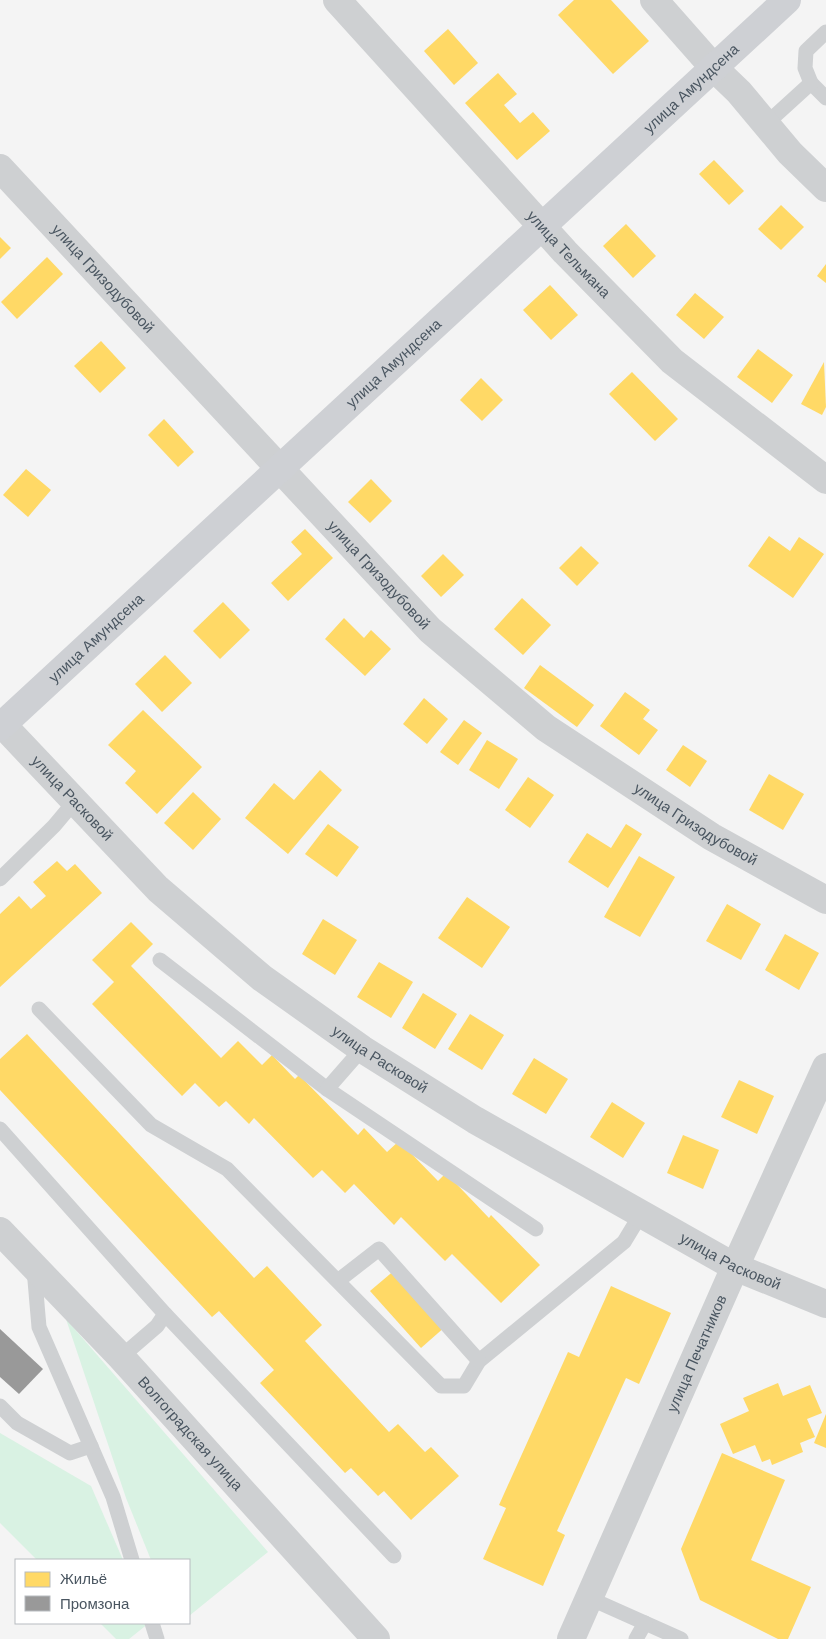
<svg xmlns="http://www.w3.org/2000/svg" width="826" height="1639" font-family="Arial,sans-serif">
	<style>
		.green { fill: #d9f2e3 }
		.homes { fill: #ffd966 }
		.industry { fill: #999 }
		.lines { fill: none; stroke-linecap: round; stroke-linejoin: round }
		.service { stroke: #ced0d2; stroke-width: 15 }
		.minor { stroke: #ced0d2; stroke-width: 28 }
		.tertiary { stroke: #ced0d2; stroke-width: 28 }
		.secondary { stroke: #ced0d4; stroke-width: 28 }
		.labels { text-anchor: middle; stroke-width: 5; stroke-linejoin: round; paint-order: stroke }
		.street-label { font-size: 15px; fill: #4a5661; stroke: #fff }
	</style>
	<rect width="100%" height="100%" fill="#f4f4f4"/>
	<!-- green -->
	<g class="green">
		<polygon points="66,1319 268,1552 189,1616 189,1560 151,1560 126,1498"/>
		<polygon points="0,1433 91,1486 123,1560 37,1560 0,1523"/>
		<polygon points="100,1623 149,1623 129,1639 116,1639"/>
	</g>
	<!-- homes -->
	<g class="homes">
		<polygon points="574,0 611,0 649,41 613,74 558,15"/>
		<polygon points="448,29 478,63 454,85 424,51"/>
		<polygon points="498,73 517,94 504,105 520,123 533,112 550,131 517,160 465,103"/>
		<polygon points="714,160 744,191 729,205 699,174"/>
		<polygon points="781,205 804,227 781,250 758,229"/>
		<polygon points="626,224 656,256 633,278 603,246"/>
		<polygon points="0,237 11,248 0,259"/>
		<polygon points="47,257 63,274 17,319 1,302"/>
		<polygon points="826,264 826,283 817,276"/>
		<polygon points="550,285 578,315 551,340 523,310"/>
		<polygon points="695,293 724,317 704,339 676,315"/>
		<polygon points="101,341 126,368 100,393 74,366"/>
		<polygon points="758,349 793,375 772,403 737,377"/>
		<polygon points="824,362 826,407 822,415 801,404"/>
		<polygon points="632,372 678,419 655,441 609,394"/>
		<polygon points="481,378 503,400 482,421 460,400"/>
		<polygon points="164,419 194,452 178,467 148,435"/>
		<polygon points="26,469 51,490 28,517 3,495"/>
		<polygon points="371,479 392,501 370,523 348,502"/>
		<polygon points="305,529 333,558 288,601 271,583 302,554 291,542"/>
		<polygon points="769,536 790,551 799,537 824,554 793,598 748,566"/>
		<polygon points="581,546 599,563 577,586 559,568"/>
		<polygon points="443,554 464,575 441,597 421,576"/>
		<polygon points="522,598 551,625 523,655 494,629"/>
		<polygon points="223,602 250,630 220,659 193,631"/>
		<polygon points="344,618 364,638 371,630 391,649 365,676 325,639"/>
		<polygon points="165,655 192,683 162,712 135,684"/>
		<polygon points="540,665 594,705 577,727 524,688"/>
		<polygon points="625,692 650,710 643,719 658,730 639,755 600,726"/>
		<polygon points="424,698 448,719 427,744 403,724"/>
		<polygon points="143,710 202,767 157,814 125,783 136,771 108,745"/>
		<polygon points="464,720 482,733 458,765 440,752"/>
		<polygon points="487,740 518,759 499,789 469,770"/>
		<polygon points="683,745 707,761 690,787 666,770"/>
		<polygon points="320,770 342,790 288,854 245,818 274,783 294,800"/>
		<polygon points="769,774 804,794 783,830 749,810"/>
		<polygon points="528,777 554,795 530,828 505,810"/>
		<polygon points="193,792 221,819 193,850 164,823"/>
		<polygon points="328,824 359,847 337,877 305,854"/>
		<polygon points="626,824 642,834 608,888 568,862 587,833 611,848"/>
		<polygon points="639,856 675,877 640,937 604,917"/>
		<polygon points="57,861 67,871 75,864 102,893 0,987 0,914 19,896 31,909 46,896 33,882"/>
		<polygon points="467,897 510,927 482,968 438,938"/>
		<polygon points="727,904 761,924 741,960 706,941"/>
		<polygon points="323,919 357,940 335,975 302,954"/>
		<polygon points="131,922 153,944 131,966 221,1058 238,1041 262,1065 272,1055 295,1079 299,1075 358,1135 364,1128 387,1152 399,1141 438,1181 446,1173 489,1218 491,1215 540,1265 501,1303 452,1254 445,1261 401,1217 394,1225 354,1184 345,1193 322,1170 313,1178 254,1118 249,1124 226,1101 219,1107 195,1083 182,1096 92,1004 114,982 92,960"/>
		<polygon points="785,934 819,953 799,990 765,970"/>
		<polygon points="379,962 413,982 391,1018 357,997"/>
		<polygon points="423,993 457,1014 435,1049 402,1028"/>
		<polygon points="470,1014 504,1035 482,1070 448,1049"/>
		<polygon points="27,1034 254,1278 267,1266 322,1325 305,1341 389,1432 398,1424 425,1452 431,1447 459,1476 411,1520 384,1491 378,1496 351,1468 345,1473 260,1383 274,1370 219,1311 212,1317 0,1090 0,1059"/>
		<polygon points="534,1058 568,1079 546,1114 512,1094"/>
		<polygon points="739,1080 774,1096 757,1134 721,1117"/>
		<polygon points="612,1102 645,1123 623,1158 590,1137"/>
		<polygon points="683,1135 719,1150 703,1189 667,1173"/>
		<polygon points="396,1269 446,1326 421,1348 370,1291"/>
		<polygon points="611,1286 671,1313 639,1384 626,1378 557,1531 565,1535 543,1586 483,1559 506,1508 499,1505 568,1352 579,1357"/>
		<polygon points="778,1383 783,1396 810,1385 822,1413 807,1419 815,1437 800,1443 803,1452 772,1465 770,1459 762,1462 755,1445 733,1454 720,1424 749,1411 743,1398"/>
		<polygon points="826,1414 826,1448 814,1443"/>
		<polygon points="722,1453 785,1480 751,1560 811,1587 788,1639 778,1639 700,1600 681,1549"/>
	</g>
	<!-- industry -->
	<polygon class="industry" points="0,1329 43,1369 19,1394 0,1377"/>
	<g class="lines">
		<!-- service -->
		<g class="service">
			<polyline points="811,83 826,98"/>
			<polyline points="767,123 811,83 805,68 806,51 826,32"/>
			<polyline points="0,879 54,826 75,801"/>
			<polyline points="160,960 327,1089"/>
			<polyline points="39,1009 151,1125 227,1169 441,1386 464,1386 479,1361 624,1242 641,1214"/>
			<polyline points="362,1049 327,1089 536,1229"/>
			<polyline points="0,1129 165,1314 157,1326 121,1357"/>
			<polyline points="34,1269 39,1327 113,1497 132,1560"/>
			<polyline points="339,1280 379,1249 479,1361"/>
			<polyline points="165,1314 394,1556"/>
			<polyline points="0,1406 17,1423 70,1453 91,1446"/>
			<polyline points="589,1598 681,1639"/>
			<polyline points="152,1623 157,1639"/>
			<polyline points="636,1639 645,1623"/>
		</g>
		<!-- minor -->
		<g class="minor">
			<path id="s1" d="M337,0L565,252L672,361L826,480"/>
			<polyline points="654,0 714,68 739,92 790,153 826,188"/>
			<path id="s2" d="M0,168L430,630L546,728L712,837L826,900"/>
			<path id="s3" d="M0,722L158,889L262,978L362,1049L475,1120L735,1267L826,1304"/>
			<path id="s4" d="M571,1639L735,1267L826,1067"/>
		</g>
		<!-- tertiary -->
		<path class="tertiary" id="s5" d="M0,1231L121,1357L376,1639"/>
		<!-- secondary -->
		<path class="secondary" id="s6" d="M0,727L787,0"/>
	</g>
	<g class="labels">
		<!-- street labels -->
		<g class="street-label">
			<text dy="5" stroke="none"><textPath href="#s6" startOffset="941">улица Амундсена</textPath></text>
			<text dy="5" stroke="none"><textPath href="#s1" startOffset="344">улица Тельмана</textPath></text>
			<text dy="5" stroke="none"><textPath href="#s2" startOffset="151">улица Гризодубовой</textPath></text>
			<text dy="5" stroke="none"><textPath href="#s6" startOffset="536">улица Амундсена</textPath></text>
			<text dy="5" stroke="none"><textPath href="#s2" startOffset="556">улица Гризодубовой</textPath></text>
			<text dy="5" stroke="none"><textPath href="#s6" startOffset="131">улица Амундсена</textPath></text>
			<text dy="5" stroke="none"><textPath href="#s3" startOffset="105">улица Расковой</textPath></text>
			<text dy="5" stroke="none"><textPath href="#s2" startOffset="961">улица Гризодубовой</textPath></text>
			<text dy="5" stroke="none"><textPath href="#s3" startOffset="510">улица Расковой</textPath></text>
			<text dy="5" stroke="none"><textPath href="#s3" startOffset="915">улица Расковой</textPath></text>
			<text dy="5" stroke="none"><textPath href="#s4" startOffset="312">улица Печатников</textPath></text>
			<text dy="5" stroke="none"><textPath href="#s5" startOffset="278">Волгоградская улица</textPath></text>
		</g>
	</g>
	<!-- legend -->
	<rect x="15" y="1559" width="175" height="65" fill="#ffffff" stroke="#b7bbc0"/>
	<rect x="25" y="1572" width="25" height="15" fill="#ffd966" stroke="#b7bbc0"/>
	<text x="60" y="1584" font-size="15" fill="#4a5661">Жильё</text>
	<rect x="25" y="1596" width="25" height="15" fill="#999999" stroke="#b7bbc0"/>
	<text x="60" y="1609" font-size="15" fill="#4a5661">Промзона</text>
</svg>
